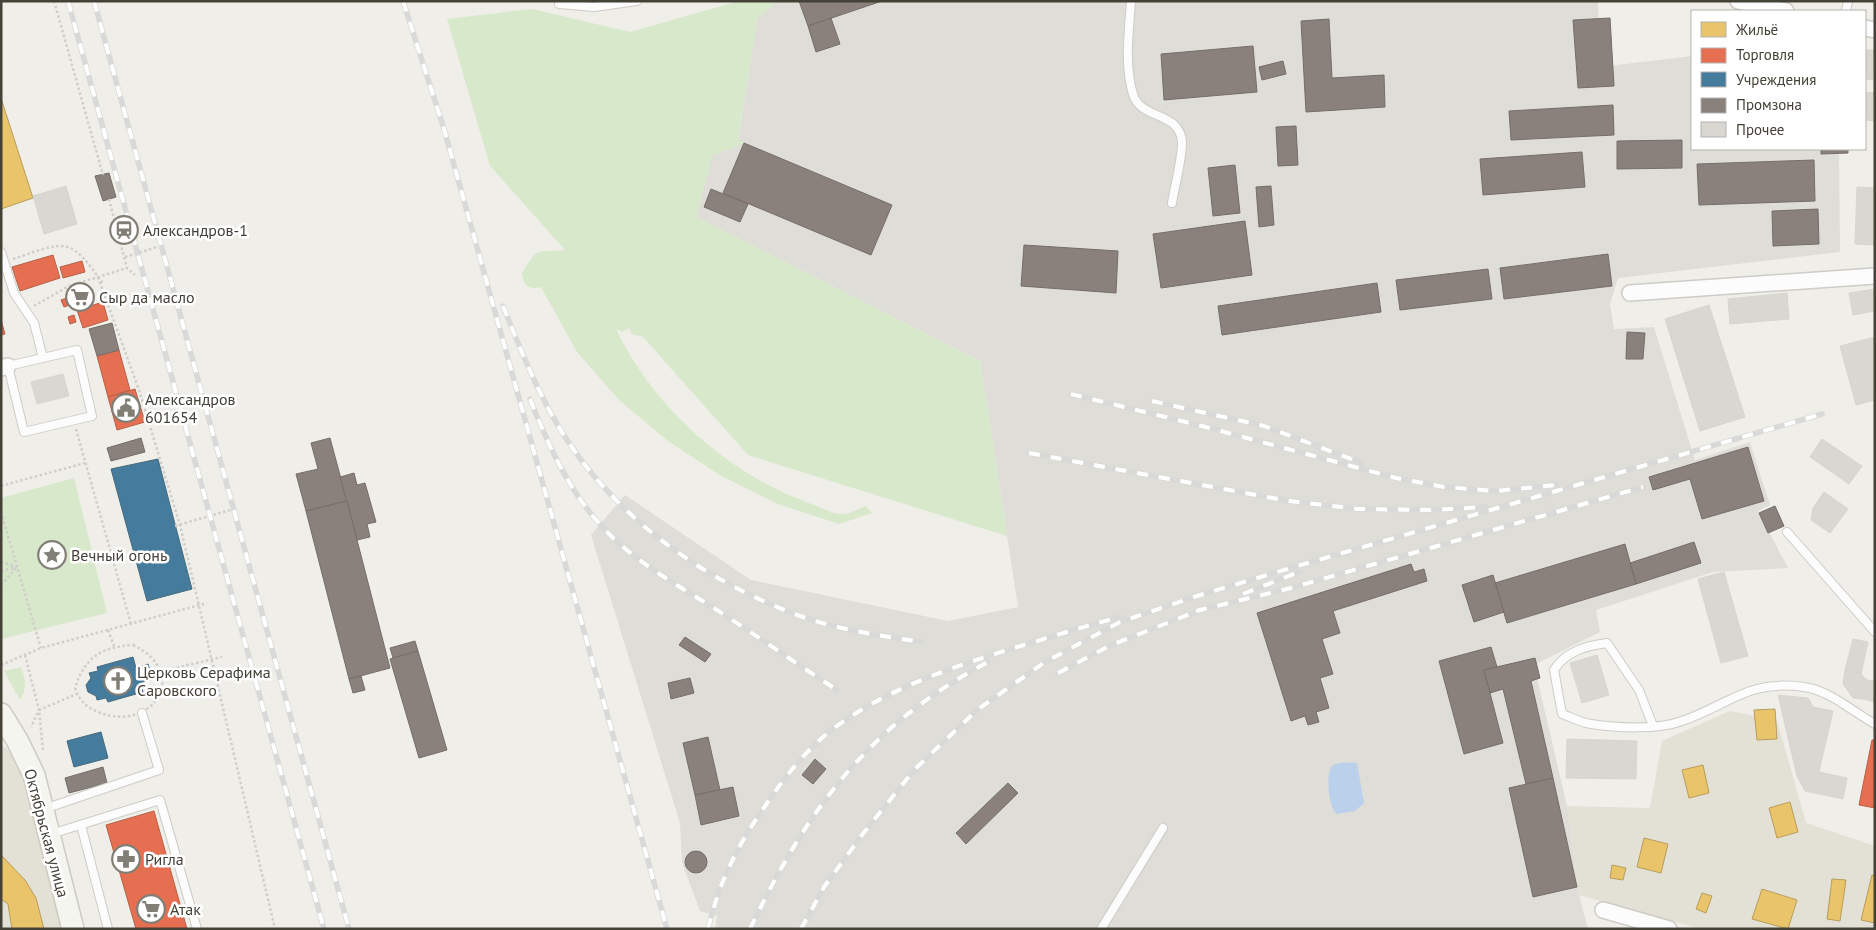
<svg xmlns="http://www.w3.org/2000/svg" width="1876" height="930" font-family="'PT Sans',sans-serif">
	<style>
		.residential { fill: #e3e1d6 }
		.industrial { fill: #dfddd7 }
		.green { fill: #d8e8ca }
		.water { fill: #bbd0eb }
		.homes { fill: #e9c46a; stroke: #b89d5a }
		.shops { fill: #e76f51; stroke: #b66149 }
		.public { fill: #457b9d; stroke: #456a7e }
		.industry { fill: #8a817c; stroke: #756e67 }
		.building { fill: #d9d7d1; stroke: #d7d5cf }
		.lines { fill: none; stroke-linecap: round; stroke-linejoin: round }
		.lane-casing { stroke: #cdccc7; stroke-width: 10 }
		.street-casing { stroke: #cdccc7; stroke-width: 18 }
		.secondary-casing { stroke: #ceccc0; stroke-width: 24 }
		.path { stroke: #d0cecb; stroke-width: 2.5; stroke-dasharray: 2.5 2.5; stroke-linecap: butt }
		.lane { stroke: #fdfcfc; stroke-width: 8 }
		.street { stroke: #fdfcfc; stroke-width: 15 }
		.secondary { stroke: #f5f5ef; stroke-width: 21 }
		.rail-casing { stroke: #d9d9d8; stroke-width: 5.5 }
		.rail { stroke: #fff; stroke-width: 4; stroke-dasharray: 11; stroke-linecap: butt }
		.labels { text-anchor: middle; stroke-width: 5; stroke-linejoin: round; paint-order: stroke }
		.poi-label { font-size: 16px; fill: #444136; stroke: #fff; text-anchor: start }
		.street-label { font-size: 16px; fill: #444136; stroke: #fff }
	</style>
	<rect width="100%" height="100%" fill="#efeee9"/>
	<!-- residential -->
	<g class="residential">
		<polygon points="1730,711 1777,720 1806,823 1875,846 1875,929 1700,929 1579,895 1567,806 1650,808 1662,741"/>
		<polygon points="1,745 7,749 19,766 63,929 1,929"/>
	</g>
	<!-- industrial -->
	<polygon class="industrial" points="777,1 1598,1 1600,67 1692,56 1692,149 1839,149 1840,252 1618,278 1610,304 1614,329 1654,327 1695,460 1750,442 1770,505 1758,511 1788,568 1713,572 1596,610 1600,632 1534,665 1567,806 1579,895 1588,929 715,929 717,916 700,911 682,863 680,823 591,535 625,495 751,580 948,621 1018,607 980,361 696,217 712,156 743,143 738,141 757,19"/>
	<!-- green -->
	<g class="green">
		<path d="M739,1H777L757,19L738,140L744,143L712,156L696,217L980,361L1007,536L748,455L643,337L632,334L629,328L622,332L616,329C653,407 728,474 809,503C818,506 832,514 841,514C849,515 860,508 866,506L872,513L839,524L778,504L721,476L668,441L619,400L577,352L541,287C530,290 523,286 522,273C538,245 538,253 565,250L490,166L447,19L532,9L630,32Z"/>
		<polygon points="74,478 107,613 1,639 1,498"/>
		<path d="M21,667C26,680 27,688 20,700L4,671Z"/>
	</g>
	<!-- water -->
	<path class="water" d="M1357,763L1364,803L1355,811L1337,814C1328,809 1325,770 1333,765C1339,762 1351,762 1357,763Z"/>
	<!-- homes -->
	<g class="homes">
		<polygon points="1,98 33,198 1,209"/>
		<polygon points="1775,709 1777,739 1757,740 1754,710"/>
		<polygon points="1703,765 1709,793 1689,798 1682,770"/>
		<polygon points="1790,802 1798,832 1777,838 1769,808"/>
		<polygon points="1644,838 1668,844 1661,873 1637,867"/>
		<polygon points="1,855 25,880 36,898 44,929 12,929 8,904 1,899"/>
		<polygon points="1612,865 1626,868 1623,880 1610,878"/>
		<polygon points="1872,875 1875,876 1875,923 1861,920"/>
		<polygon points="1832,879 1846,880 1840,921 1827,919"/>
		<polygon points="1762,889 1797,900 1788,929 1752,919"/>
		<polygon points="1702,893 1712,896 1706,913 1696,909"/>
	</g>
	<!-- shops -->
	<g class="shops">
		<polygon points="53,255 60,278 20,291 12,267"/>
		<polygon points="82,261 85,272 63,278 60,267"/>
		<polygon points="82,292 85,301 74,304 72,295"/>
		<polygon points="67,298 70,305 64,307 61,300"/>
		<polygon points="103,302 108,320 83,328 77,310"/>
		<polygon points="74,315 76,322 70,324 68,317"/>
		<polygon points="1,320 5,334 1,335"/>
		<polygon points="119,350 130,390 108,397 97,356"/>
		<polygon points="135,389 145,422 117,430 108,397"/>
		<polygon points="1872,740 1875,740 1875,808 1859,805"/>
		<polygon points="154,811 187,929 136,929 106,825"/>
	</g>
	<!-- public -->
	<g class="public">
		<polygon points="158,459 192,589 147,601 111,469"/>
		<polygon points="133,657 136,668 148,664 153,679 140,683 143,692 108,702 106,698 97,700 96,696 88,692 86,685 91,678 89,673 98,671 97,667"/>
		<polygon points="101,732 108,758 74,767 67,741"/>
	</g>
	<!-- industry -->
	<g class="industry">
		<polygon points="799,1 882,1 808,26"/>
		<polygon points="831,18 840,44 816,52 808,26"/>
		<polygon points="1610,18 1614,86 1578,88 1573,20"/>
		<polygon points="1329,19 1332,78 1384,75 1385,107 1306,112 1301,21"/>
		<polygon points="1253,46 1257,92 1164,100 1161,54"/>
		<polygon points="1283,61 1286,74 1262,80 1259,67"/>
		<polygon points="1613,105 1614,135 1511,140 1509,111"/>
		<polygon points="1296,126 1298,165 1278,166 1276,127"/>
		<polygon points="1682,140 1682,168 1617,169 1617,141"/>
		<polygon points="744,143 892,205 871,255 723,193"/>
		<polygon points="1821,149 1848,149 1848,153 1821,154"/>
		<polygon points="1582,152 1585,187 1483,195 1480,159"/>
		<polygon points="1814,160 1815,201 1699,205 1697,164"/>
		<polygon points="1235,165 1240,213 1213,216 1208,168"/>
		<polygon points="109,173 116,197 103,201 95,176"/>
		<polygon points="1271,186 1274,225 1259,227 1256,187"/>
		<polygon points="711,189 748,204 740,222 704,207"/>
		<polygon points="1818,209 1819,244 1773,246 1772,211"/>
		<polygon points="1245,221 1252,275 1161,288 1153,234"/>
		<polygon points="1024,245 1118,251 1116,293 1021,286"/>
		<polygon points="1608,254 1612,286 1504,299 1500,268"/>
		<polygon points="1488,269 1492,299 1400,310 1396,280"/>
		<polygon points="1377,283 1381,312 1222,335 1218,306"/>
		<polygon points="112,323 119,350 97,356 89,329"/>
		<polygon points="1627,332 1645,333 1643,359 1626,359"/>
		<polygon points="141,438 145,452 111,461 107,448"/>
		<polygon points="330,438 347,501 306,511 296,474 318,469 311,443"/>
		<polygon points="1748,447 1764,501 1702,519 1690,479 1653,490 1649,477"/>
		<polygon points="354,473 357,485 365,483 376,522 367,524 370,537 357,540 340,477"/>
		<polygon points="347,501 390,668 349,679 306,511"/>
		<polygon points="1775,506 1784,526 1768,533 1759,513"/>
		<polygon points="1694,542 1701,563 1636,584 1630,563"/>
		<polygon points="1625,544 1636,584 1507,623 1495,583"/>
		<polygon points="1411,564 1414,572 1424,569 1427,581 1333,611 1340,633 1322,639 1333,674 1320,678 1329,708 1316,712 1319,722 1308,725 1305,716 1291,721 1257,613"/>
		<polygon points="1493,575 1504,612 1474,622 1462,585"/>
		<polygon points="685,637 711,654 705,662 679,645"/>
		<polygon points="415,641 418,651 393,658 390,648"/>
		<polygon points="1491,647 1497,667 1484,670 1503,743 1464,754 1439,661"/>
		<polygon points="418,651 447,750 419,758 390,659"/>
		<polygon points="1535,658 1540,678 1531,681 1553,778 1526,784 1503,689 1490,693 1484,670"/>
		<polygon points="361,676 365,690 353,693 349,679"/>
		<polygon points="690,678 694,693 671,699 668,683"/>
		<polygon points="708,737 720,790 695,795 683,743"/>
		<polygon points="815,759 826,769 813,784 802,775"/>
		<polygon points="103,767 107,783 69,793 65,778"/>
		<polygon points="1553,778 1577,887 1533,897 1509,788"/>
		<polygon points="1008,783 1018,793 966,844 956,833"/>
		<polygon points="733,787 739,816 701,825 695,795"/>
		<circle cx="696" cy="862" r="11"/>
	</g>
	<!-- building -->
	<g class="building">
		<polygon points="1865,50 1875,50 1873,80 1865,79"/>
		<polygon points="1865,92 1875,93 1875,121 1865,120"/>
		<polygon points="66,186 77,224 44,234 33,196"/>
		<polygon points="1857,187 1875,188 1875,245 1855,244"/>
		<polygon points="81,288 82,292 72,295 70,291"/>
		<polygon points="1875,289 1875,311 1853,315 1849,293"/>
		<polygon points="1787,293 1789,319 1730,324 1728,299"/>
		<polygon points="1709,305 1745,417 1700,431 1665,319"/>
		<polygon points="1875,337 1875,400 1856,405 1840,346"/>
		<polygon points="63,374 69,396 37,404 31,382"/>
		<polygon points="1822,439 1862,466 1849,484 1810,457"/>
		<polygon points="1824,492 1848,509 1830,533 1811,520 1813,508"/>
		<polygon points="1724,572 1748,656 1721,663 1698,579"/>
		<polygon points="1853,639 1868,642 1861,674 1845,670"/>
		<polygon points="1597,655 1609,695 1582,703 1570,663"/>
		<polygon points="1845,670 1861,674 1867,680 1863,699 1853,698 1843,684"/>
		<polygon points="1867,680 1875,681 1875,702 1863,699"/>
		<polygon points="1778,695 1808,698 1813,707 1797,776"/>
		<polygon points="1813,707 1833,711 1819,772 1847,778 1843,799 1805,791 1797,776"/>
		<polygon points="1567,739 1637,741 1636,779 1566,778"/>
	</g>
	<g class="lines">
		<defs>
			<g id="lane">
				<path d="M1131,1C1129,31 1124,65 1133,94C1140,120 1180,111 1182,142C1182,161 1175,184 1172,203"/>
				<polyline points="559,4 594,7 637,1"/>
				<polyline points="1846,11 1848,1"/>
				<polyline points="1,252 14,293 34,323 43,358"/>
				<polygon points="77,350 92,416 24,432 8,366"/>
				<polyline points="1787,532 1875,632"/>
				<path d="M1653,726L1639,690L1607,643C1586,646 1566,651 1554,670L1562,714C1571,717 1581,723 1591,724C1616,728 1658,730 1682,721C1729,705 1748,679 1804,687C1829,690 1853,712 1875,724"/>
				<polyline points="44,809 159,770 142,713"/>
				<polyline points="81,825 108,929"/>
				<polyline points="51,834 160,800 197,929"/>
				<polyline points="1101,929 1163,828"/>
			</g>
			<g id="street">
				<polyline points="1738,1 1786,11"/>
				<polyline points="1865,28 1875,30"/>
				<polyline points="1630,293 1875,276"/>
				<polyline points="1,368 8,366"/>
				<polyline points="1603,910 1669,929"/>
			</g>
			<polyline id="secondary" points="1,714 17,740 34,775 73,929"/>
		</defs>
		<!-- lane casing -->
		<use href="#lane" class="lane-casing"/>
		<!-- street casing -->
		<use href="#street" class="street-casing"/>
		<!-- secondary casing -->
		<use href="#secondary" class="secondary-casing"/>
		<!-- path -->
		<g class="path">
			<polyline points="54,1 103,175"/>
			<polyline points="109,199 127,268 135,275"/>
			<polyline points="125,257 157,247"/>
			<path d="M13,259C67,241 69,235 104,285"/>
			<polyline points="98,277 139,390 180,525 275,929"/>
			<polyline points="34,306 69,286 127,268"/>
			<polyline points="76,429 131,624"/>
			<polyline points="1,486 85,463"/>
			<polyline points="1,512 41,648"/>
			<polyline points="175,526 230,510"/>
			<polyline points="1,562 17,567"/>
			<polyline points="1,571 16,567"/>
			<polyline points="1,585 17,567"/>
			<polyline points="108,630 114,646"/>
			<path d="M133,645C192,673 152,734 98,712C86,707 79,700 75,688C85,657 101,647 133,645Z"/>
			<polyline points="25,655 39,710 31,727"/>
			<polyline points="1,665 41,648 207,603"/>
			<polyline points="162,671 222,657"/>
			<polyline points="43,750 39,710 77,694"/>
		</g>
		<!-- lane -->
		<use href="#lane" class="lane"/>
		<!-- street -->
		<use href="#street" class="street"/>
		<!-- secondary -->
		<use href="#secondary" class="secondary"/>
		<defs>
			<g id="rail">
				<polyline points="68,1 324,929"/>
				<polyline points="94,1 349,929"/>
				<polyline points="403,1 444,129 667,929"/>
				<path d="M503,306C521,351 540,399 567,440C622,523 710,584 803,617C841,630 882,636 922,642"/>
				<polyline points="1071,394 1202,426 1396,478 1444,487 1496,491 1556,485"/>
				<path d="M530,399C549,447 571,496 608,533C640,565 679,586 717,610C757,636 797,664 837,690"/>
				<polyline points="1152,401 1264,426 1362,463"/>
				<polyline points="1029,453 1289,501 1358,509 1431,510 1485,507"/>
				<polyline points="1243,594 1299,572"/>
				<polyline points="1196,611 1291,588 1643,487"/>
				<polyline points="1058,673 1111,645 1203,609"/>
				<path d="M708,929C719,883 736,848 763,809C782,781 803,753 829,732C882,691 944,670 1007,650C1044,639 1082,627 1120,617"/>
				<path d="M750,929C807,809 869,725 988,662"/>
				<polyline points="801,929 824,887 862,835 914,770 977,710 1045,662 1120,622 1197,596 1294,567 1822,414"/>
			</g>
		</defs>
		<!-- rail casing -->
		<use href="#rail" class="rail-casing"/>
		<!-- rail -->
		<use href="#rail" class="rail"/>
	</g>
	<!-- icons -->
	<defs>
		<symbol id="station-ring" viewBox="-11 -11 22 22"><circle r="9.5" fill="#fff" stroke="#807e75" stroke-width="1.5"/><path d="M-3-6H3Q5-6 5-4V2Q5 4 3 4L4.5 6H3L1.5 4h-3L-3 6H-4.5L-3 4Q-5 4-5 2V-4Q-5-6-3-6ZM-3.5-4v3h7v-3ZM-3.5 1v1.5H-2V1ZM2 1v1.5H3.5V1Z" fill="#807e75"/></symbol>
		<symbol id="supermarket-ring" viewBox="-11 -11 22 22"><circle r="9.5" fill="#fff" stroke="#807e75" stroke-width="1.5"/><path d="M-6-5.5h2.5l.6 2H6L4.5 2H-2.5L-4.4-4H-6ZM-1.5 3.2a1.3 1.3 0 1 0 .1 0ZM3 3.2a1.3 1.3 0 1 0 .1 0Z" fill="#807e75"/></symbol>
		<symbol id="civic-ring" viewBox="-11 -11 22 22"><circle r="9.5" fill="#fff" stroke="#807e75" stroke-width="1.5"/><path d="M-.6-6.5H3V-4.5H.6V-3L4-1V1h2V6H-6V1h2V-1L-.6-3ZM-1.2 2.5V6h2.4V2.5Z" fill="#807e75"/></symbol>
		<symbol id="sight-ring" viewBox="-11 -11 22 22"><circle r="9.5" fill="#fff" stroke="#807e75" stroke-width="1.5"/><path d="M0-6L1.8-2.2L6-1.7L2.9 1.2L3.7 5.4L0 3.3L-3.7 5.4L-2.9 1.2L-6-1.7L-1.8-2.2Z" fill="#807e75"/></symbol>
		<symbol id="church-ring" viewBox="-11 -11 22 22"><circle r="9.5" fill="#fff" stroke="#807e75" stroke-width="1.5"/><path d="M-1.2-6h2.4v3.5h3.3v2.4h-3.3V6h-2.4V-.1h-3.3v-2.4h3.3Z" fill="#807e75"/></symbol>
		<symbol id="pharmacy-ring" viewBox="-11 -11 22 22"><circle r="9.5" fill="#fff" stroke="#807e75" stroke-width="1.5"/><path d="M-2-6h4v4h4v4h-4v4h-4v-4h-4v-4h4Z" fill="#807e75"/></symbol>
	</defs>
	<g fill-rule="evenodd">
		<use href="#station-ring" x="108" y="214" width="32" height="32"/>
		<use href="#supermarket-ring" x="64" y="281" width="32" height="32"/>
		<use href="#civic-ring" x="110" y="392" width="32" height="32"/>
		<use href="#sight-ring" x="36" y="539" width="32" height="32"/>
		<use href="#church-ring" x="102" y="665" width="32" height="32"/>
		<use href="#pharmacy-ring" x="110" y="843" width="32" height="32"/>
		<use href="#supermarket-ring" x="135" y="893" width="32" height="32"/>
	</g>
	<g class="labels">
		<!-- poi labels -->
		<g class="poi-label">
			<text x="143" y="236">Александров-1</text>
			<text x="99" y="303">Сыр да масло</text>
			<text x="145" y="405">Александров<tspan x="145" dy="18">601654</tspan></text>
			<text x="71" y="561">Вечный огонь</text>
			<text x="137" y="678">Церковь Серафима<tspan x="137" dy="18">Саровского</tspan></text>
			<text x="145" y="865">Ригла</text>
			<text x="170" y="915">Атак</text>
		</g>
		<!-- street labels -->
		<g class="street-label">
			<text transform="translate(47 833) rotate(75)" y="6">Октябрьская улица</text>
		</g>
	</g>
	<!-- border -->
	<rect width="1876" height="930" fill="none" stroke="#444136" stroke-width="5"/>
	<!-- legend -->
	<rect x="1691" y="10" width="175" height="140" fill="#ffffff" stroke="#b4b3af"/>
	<rect x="1701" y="22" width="25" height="15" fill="#e9c46a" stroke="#b4b3af"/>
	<text x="1736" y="35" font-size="15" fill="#444136">Жильё</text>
	<rect x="1701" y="48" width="25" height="15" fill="#e76f51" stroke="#b4b3af"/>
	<text x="1736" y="60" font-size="15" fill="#444136">Торговля</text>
	<rect x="1701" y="72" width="25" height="15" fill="#457b9d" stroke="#b4b3af"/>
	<text x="1736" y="85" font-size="15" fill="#444136">Учреждения</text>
	<rect x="1701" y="98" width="25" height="15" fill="#8a817c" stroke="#b4b3af"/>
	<text x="1736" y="110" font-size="15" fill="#444136">Промзона</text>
	<rect x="1701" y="122" width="25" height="15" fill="#d9d7d1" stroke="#b4b3af"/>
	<text x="1736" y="135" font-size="15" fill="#444136">Прочее</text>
</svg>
